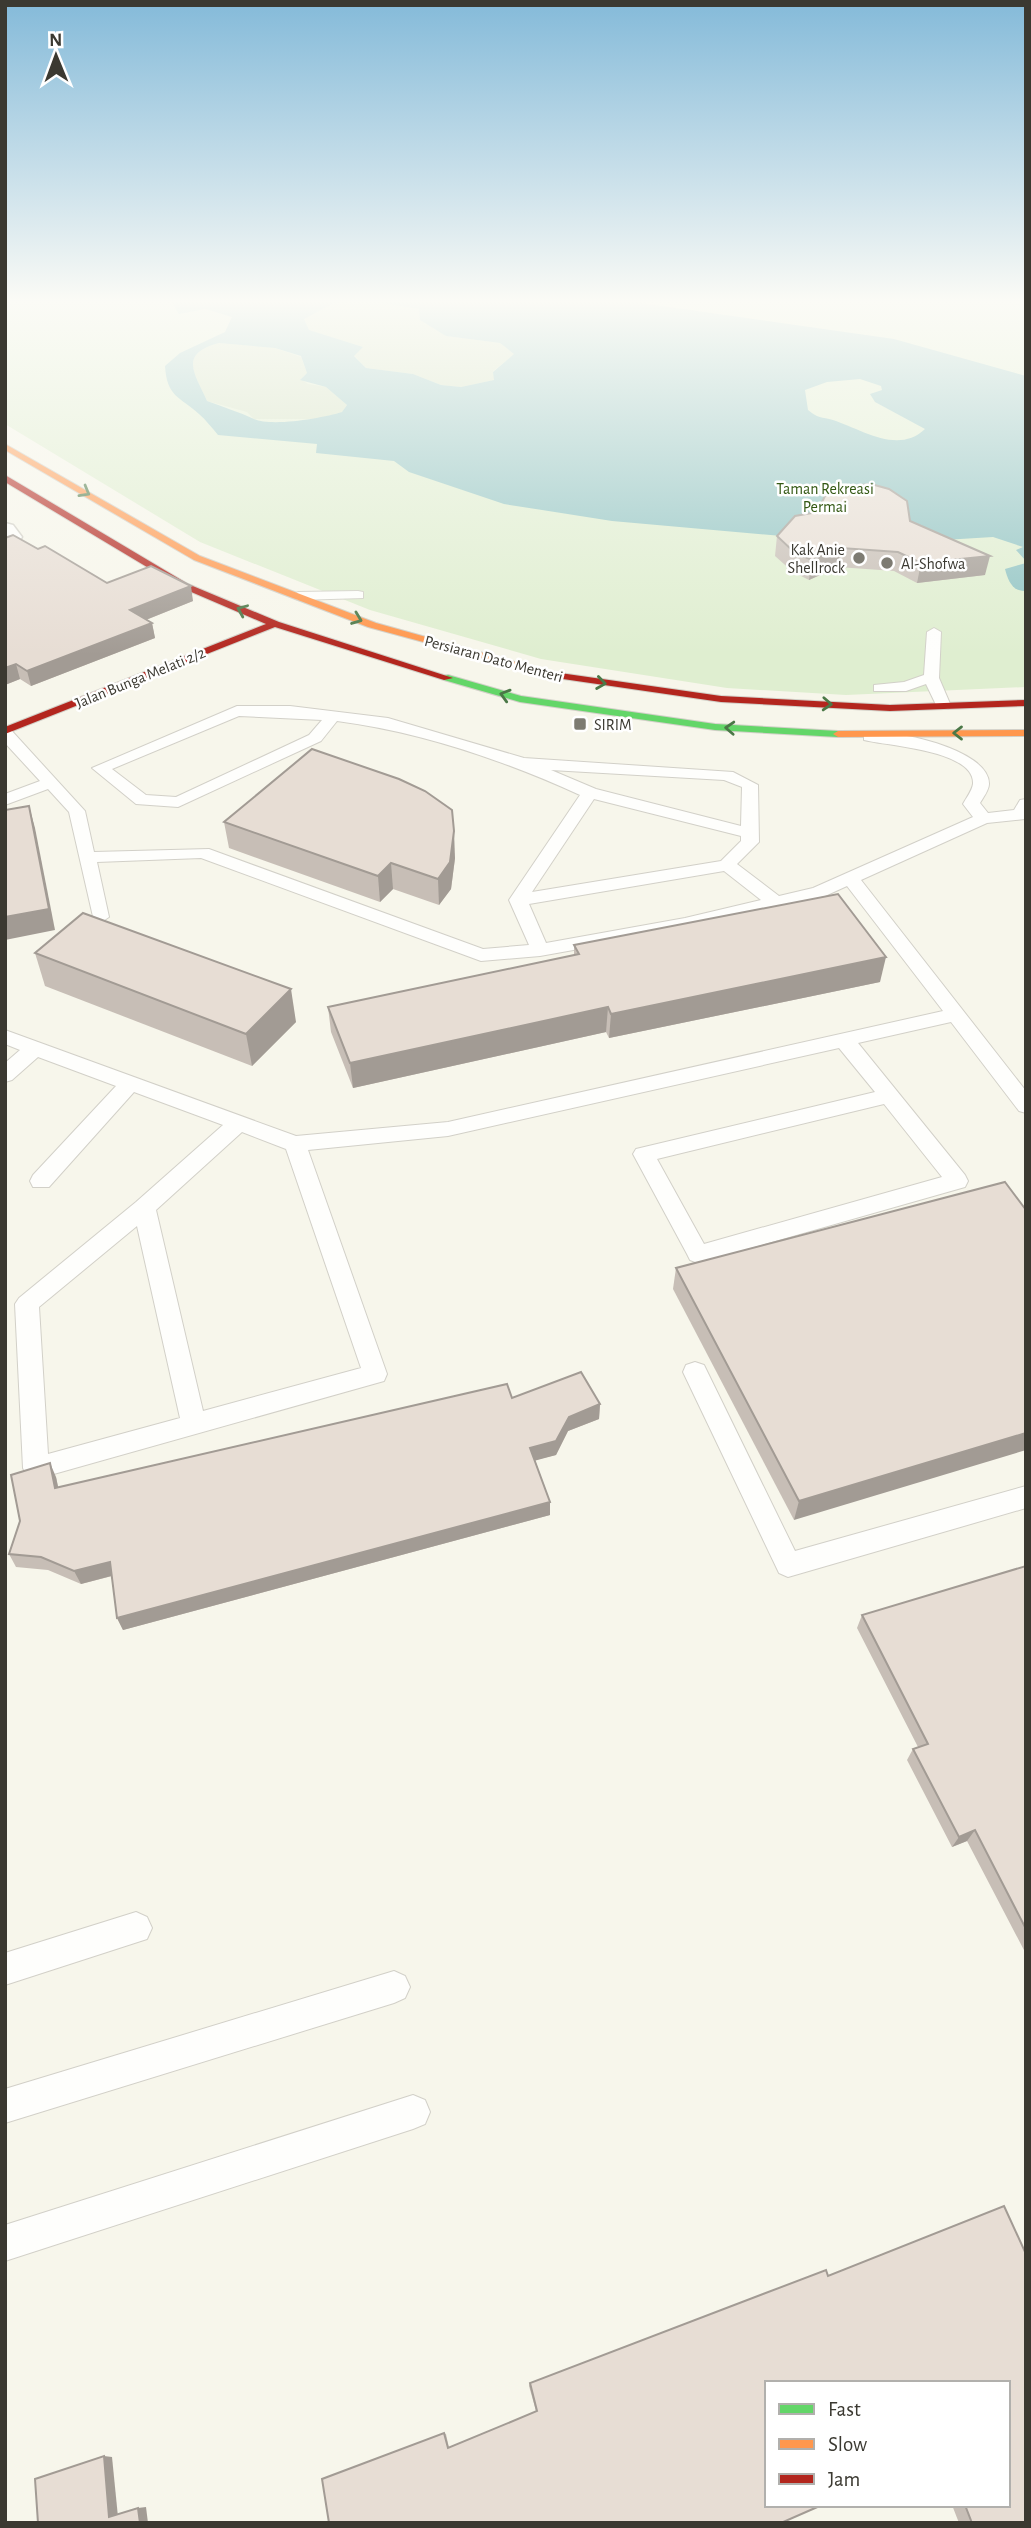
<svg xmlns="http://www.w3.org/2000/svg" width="1031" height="2528" font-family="'Alegreya Sans',sans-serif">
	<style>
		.green { fill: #dfeed0 }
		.forest { fill: #d0e0c0 }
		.water { fill: #8fc3c3; fill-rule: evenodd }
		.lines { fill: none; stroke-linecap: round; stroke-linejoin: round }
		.lane-casing { stroke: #d2d0c8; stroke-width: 2 }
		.street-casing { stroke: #d2d0c8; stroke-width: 3 }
		.fast-casing { stroke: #d2d0c8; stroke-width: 2 }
		.slow-casing { stroke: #d2d0c8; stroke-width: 2 }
		.jam-casing { stroke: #d2d0c8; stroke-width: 2 }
		.lane { fill: #fefefc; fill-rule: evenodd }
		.street { fill: #fefefc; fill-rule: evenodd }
		.fast { fill: #63d668; fill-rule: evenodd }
		.slow { fill: #ff974d; fill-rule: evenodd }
		.jam { fill: #b3261e; fill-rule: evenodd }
		.wall { fill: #c7beb6 }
		.shaded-wall { fill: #a29b94 }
		.building { fill: #e7ddd4; stroke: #a29b94; stroke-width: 2 }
		.oneway { stroke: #4b7847 }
		.poi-dot { fill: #7d7b72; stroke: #fff; stroke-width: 2.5 }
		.labels { text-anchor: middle; stroke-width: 5; stroke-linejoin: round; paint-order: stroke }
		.far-park-label { font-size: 16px; fill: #335813; stroke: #fff }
		.far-poi-label { font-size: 16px; fill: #3b3931; stroke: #fff; text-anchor: start }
		.far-street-label { font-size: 16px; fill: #3b3931; stroke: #fff }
	</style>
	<rect width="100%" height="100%" fill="#f7f6eb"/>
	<!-- green -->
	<polygon class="green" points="5,301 1026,301 1026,687 846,695 727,688 541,659 370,610 200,542 5,424"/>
	<!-- forest -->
	<g class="forest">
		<polygon points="363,301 391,302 419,309 446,336 500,343 515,354 493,371 495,380 461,387 441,385 413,374 366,368 354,355 363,347 308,330 304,318 334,303"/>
		<path d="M219,343L275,348L301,357L307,373L301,379L308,384L326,387L347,405L342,412L318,419H254L247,412L207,401C196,375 177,354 219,343Z"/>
	</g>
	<!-- water -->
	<g class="water">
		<path d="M171,301H363L334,303L304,319L309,330L363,347L354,356L366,368L413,374L441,385L461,387L494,380L493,372L514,354L500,343L446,336L420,320L419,309L370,301H627L894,339L1026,376V561L1016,550L1023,547L993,537L911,542L782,536L612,521L504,504L409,472L394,461L316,453L317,444L218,435C212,428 206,420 199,414C179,396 167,397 165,366L180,353L225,332L232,317L205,309L179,314ZM219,343L275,348L301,356L307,373L300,380L326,387L347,405L342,412C323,418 272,427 254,419C239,412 223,407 207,401C196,375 177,354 219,343ZM860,379L881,386L882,390L870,394L875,402L925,429C898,455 861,429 833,420C822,417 817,418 808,410L805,390L827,382Z"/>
		<path d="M1026,563V591C1012,592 1008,580 1005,569Z"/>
	</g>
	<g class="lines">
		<defs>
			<g id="lane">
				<polygon points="358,591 363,592 363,598 298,600 291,596 298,592"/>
				<polygon points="934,628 941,632 939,678 951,706 948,709 938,709 926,684 906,691 874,691 874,685 904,682 924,675 927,632"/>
				<path d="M237,706H290L388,718L524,758L733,772L758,785L759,842L737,864L779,896L813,888L973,817L963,804C966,798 972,791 973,784C975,750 887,746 864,740V734C890,727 990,749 989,784C989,790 983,798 980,803L988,813L1014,810L1020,800L1026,799L1025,819L987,823L861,880L1026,1091V1113L1019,1111L951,1022L858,1043L965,1175L968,1181L965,1187L698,1263L690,1260L687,1254L633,1154L636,1149L875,1092L839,1048L448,1136L308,1150L387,1374L384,1381L36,1479L27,1476L23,1468L15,1304L19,1298L136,1202L223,1125L134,1092L49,1187H33L30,1181L33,1175L116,1086L38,1057L12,1080L5,1082V1063L20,1050L5,1044V1030L296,1136L448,1122L943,1011L847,886L825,896L685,930L540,956L481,961L201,858L97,862L109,917L100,923L94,921L69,812L48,789L5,805V794L40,781L5,743V728L11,730L85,811L94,852L209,849L483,949L529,945L509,900L580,795C503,760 421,732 337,721L321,741L178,807L136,804L92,768ZM239,716L322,720L309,735L176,797L146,795L112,769ZM551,770L724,780L742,787L741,826L596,789ZM594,799L741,836V841L721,861L532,892ZM724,871L761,900L685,918L546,943L529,904ZM884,1104L942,1177L704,1244L657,1159ZM242,1132L286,1149L361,1368L203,1411L156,1210ZM137,1226L180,1418L48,1454L39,1307Z"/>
				<polygon points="695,1362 704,1365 795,1551 1026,1486 1026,1508 788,1577 779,1573 683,1372 686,1365"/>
				<polygon points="136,1912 147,1917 152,1928 147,1939 5,1985 5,1953"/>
				<polygon points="394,1971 405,1976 410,1987 405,1998 394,2003 5,2123 5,2089"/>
				<polygon points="413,2095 425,2100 430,2112 425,2124 413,2129 5,2261 5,2225"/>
			</g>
			<polygon id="street" points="5,523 13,525 22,537 13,551 5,553"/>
			<polygon id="fast" points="448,675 521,696 715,724 838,731 843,734 838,737 715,730 520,702 444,680 444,676"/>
			<g id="slow">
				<polygon points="5,444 200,556 376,623 565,676 560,679 368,627 194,560 5,450"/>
				<polygon points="1026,730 1026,736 838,737 833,734 838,731"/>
			</g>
			<g id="jam">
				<polygon points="5,475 188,584 279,622 453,678 444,680 275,627 5,734 5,727 266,624 182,588 5,482"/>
				<polygon points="560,673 721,696 890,705 1026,700 1026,706 890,711 721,702 556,678 556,674"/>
			</g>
		</defs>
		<!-- lane casing -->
		<use href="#lane" class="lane-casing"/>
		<!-- street casing -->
		<use href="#street" class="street-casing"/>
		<!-- fast casing -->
		<use href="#fast" class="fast-casing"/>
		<!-- slow casing -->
		<use href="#slow" class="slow-casing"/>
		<!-- jam casing -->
		<use href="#jam" class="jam-casing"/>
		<!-- lane -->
		<use href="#lane" class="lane"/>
		<!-- street -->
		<use href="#street" class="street"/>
		<!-- fast -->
		<use href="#fast" class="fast"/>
		<!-- slow -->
		<use href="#slow" class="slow"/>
		<!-- jam -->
		<use href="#jam" class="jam"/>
	</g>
	<!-- wall -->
	<g class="wall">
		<polygon points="817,512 910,521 985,575 917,583 894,571 838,567 809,580 793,572 775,556 777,536"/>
		<polygon points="5,538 38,549 107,583 193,601 146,620 152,623 155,638 31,686 20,679 5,685"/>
		<polygon points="224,822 455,858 451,889 439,905 393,889 380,902 229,848"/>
		<polygon points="574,945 880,982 609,1038 606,1032 353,1088 331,1032 328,1007 574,955"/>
		<polygon points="35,953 296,1022 252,1066 45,986"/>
		<polygon points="1005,1182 794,1520 673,1289 676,1268"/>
		<polygon points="512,1398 600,1404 599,1419 568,1431 556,1455 535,1460 550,1502 550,1515 123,1630 117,1618 112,1576 81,1584 48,1570 16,1567 9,1554 56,1477 58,1487"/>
		<polygon points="1026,1566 1026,1954 967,1841 952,1847 907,1760 913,1749 918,1747 857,1628 862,1615"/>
		<polygon points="1004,2206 1026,2254 1026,2523 959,2523 952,2505 1008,2505 1008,2383 767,2383 767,2505 822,2505 781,2523 329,2523 322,2479 444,2433 446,2434 449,2448 536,2411 529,2386 530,2383 826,2270 828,2276"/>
	</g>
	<!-- shaded-wall -->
	<g class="shaded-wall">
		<polygon points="841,548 838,567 809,580 812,560"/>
		<polygon points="990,556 985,575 917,583 921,563"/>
		<polygon points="191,586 193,601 133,625 130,610"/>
		<polygon points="152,623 155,638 31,686 27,671"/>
		<polygon points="16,664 20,679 5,685 5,668"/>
		<polygon points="29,806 35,828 55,930 5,940 5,917"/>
		<polygon points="454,831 455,858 451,889 439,905 438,879"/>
		<polygon points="391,863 393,889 380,902 378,876"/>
		<polygon points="886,957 880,982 609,1038 611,1014"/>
		<polygon points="291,989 296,1022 252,1066 246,1034"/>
		<polygon points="608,1007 606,1032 353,1088 350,1063"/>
		<polygon points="600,1404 599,1419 568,1431 556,1455 530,1462 530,1448 569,1417"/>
		<polygon points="1026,1433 1026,1450 794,1520 799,1501"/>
		<polygon points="50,1463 56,1477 61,1501 55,1488"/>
		<polygon points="550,1502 550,1515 123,1630 117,1618"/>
		<polygon points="110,1562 115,1575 81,1584 74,1571"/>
		<polygon points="975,1830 967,1841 952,1847 959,1837"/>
		<polygon points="104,2456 112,2457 118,2517 109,2517"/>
		<polygon points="146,2507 148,2523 140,2523 138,2508"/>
	</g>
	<!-- building -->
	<g class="building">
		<polygon points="871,484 889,489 907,501 910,521 990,556 921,563 898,552 841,548 812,560 795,553 777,536 795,516 817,512 826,494 840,487"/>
		<polygon points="13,535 38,549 45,546 107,583 151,566 191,586 130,610 152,623 27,671 16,664 5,668 5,538"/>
		<polygon points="312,749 399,779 425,791 452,810 454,831 450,862 438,879 391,863 378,876 224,822"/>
		<polygon points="29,806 49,909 5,917 5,810"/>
		<polygon points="838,894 886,957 611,1014 608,1007 350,1063 328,1007 579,954 574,945"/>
		<polygon points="83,913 291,989 246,1034 35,953"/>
		<polygon points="1005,1182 1026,1210 1026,1433 799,1501 676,1268"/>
		<polygon points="581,1372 600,1404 569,1417 556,1441 530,1448 550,1502 117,1618 110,1562 74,1571 41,1557 9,1554 20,1521 11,1475 50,1463 55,1488 507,1384 512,1398"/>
		<polygon points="1026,1566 1026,1929 975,1830 959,1837 913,1749 928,1744 862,1615"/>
		<polygon points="1004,2206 1026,2254 1026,2523 972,2523 965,2505 1008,2505 1008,2383 767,2383 767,2505 822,2505 781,2523 329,2523 322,2479 444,2433 448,2448 537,2411 530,2383 826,2270 828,2276"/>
		<polygon points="104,2456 109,2517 138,2508 140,2523 38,2523 35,2479"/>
	</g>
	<!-- one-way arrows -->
	<defs><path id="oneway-chevron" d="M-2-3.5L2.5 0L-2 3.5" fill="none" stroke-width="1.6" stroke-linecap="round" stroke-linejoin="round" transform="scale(1.75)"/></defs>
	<g class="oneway">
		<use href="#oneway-chevron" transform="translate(85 492) rotate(30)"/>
		<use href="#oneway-chevron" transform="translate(242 610) rotate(-157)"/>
		<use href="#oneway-chevron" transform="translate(357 619) rotate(21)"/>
		<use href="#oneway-chevron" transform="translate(601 683) rotate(8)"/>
		<use href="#oneway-chevron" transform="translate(505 695) rotate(-164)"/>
		<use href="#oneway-chevron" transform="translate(827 704) rotate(3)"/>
		<use href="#oneway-chevron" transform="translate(730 728) rotate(-177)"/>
		<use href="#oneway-chevron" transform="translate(958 733) rotate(180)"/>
	</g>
	<!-- sky -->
	<linearGradient id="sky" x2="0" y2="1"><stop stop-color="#84bad9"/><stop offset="0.46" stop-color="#fbfbf6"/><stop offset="1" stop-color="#fbfbf6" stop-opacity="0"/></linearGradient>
	<rect width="1031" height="655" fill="url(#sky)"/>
	<!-- markers -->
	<g class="poi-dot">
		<circle cx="859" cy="558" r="7"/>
		<circle cx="887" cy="563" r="7"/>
		<rect x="573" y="717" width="14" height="14" rx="3.5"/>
	</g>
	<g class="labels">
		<!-- far-park labels -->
		<g class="far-park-label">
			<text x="825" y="494">Taman Rekreasi<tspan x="825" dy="18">Permai</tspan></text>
		</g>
		<!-- far-poi labels -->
		<g class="far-poi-label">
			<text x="845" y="555" text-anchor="end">Kak Anie<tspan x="845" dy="18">Shellrock</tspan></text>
			<text x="901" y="569">Al-Shofwa</text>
			<text x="594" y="730">SIRIM</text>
		</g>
		<!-- far-street labels -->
		<g class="far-street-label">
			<text transform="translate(494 658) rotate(15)" y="6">Persiaran Dato Menteri</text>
			<text transform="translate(140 677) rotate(-22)" y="6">Jalan Bunga Melati 2/2</text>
		</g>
	</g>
	<!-- border -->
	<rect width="1031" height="2528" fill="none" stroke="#3b3931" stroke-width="14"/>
	<!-- legend -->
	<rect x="765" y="2381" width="245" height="126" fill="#ffffff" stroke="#b1b0ad" stroke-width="2"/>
	<rect x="779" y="2404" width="35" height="10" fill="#63d668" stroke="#b1b0ad" stroke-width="2"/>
	<text x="828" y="2416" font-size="21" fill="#3b3931">Fast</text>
	<rect x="779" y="2439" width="35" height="10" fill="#ff974d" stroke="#b1b0ad" stroke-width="2"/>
	<text x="828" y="2451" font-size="21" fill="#3b3931">Slow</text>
	<rect x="779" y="2474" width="35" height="10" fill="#b3261e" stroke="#b1b0ad" stroke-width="2"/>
	<text x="828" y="2486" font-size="21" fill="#3b3931">Jam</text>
	<!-- north arrow -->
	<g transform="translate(56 56) rotate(359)" stroke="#ffffff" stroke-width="5" paint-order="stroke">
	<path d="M0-5L12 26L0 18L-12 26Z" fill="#3b3931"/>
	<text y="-10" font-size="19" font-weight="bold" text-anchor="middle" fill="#3b3931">N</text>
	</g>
</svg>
